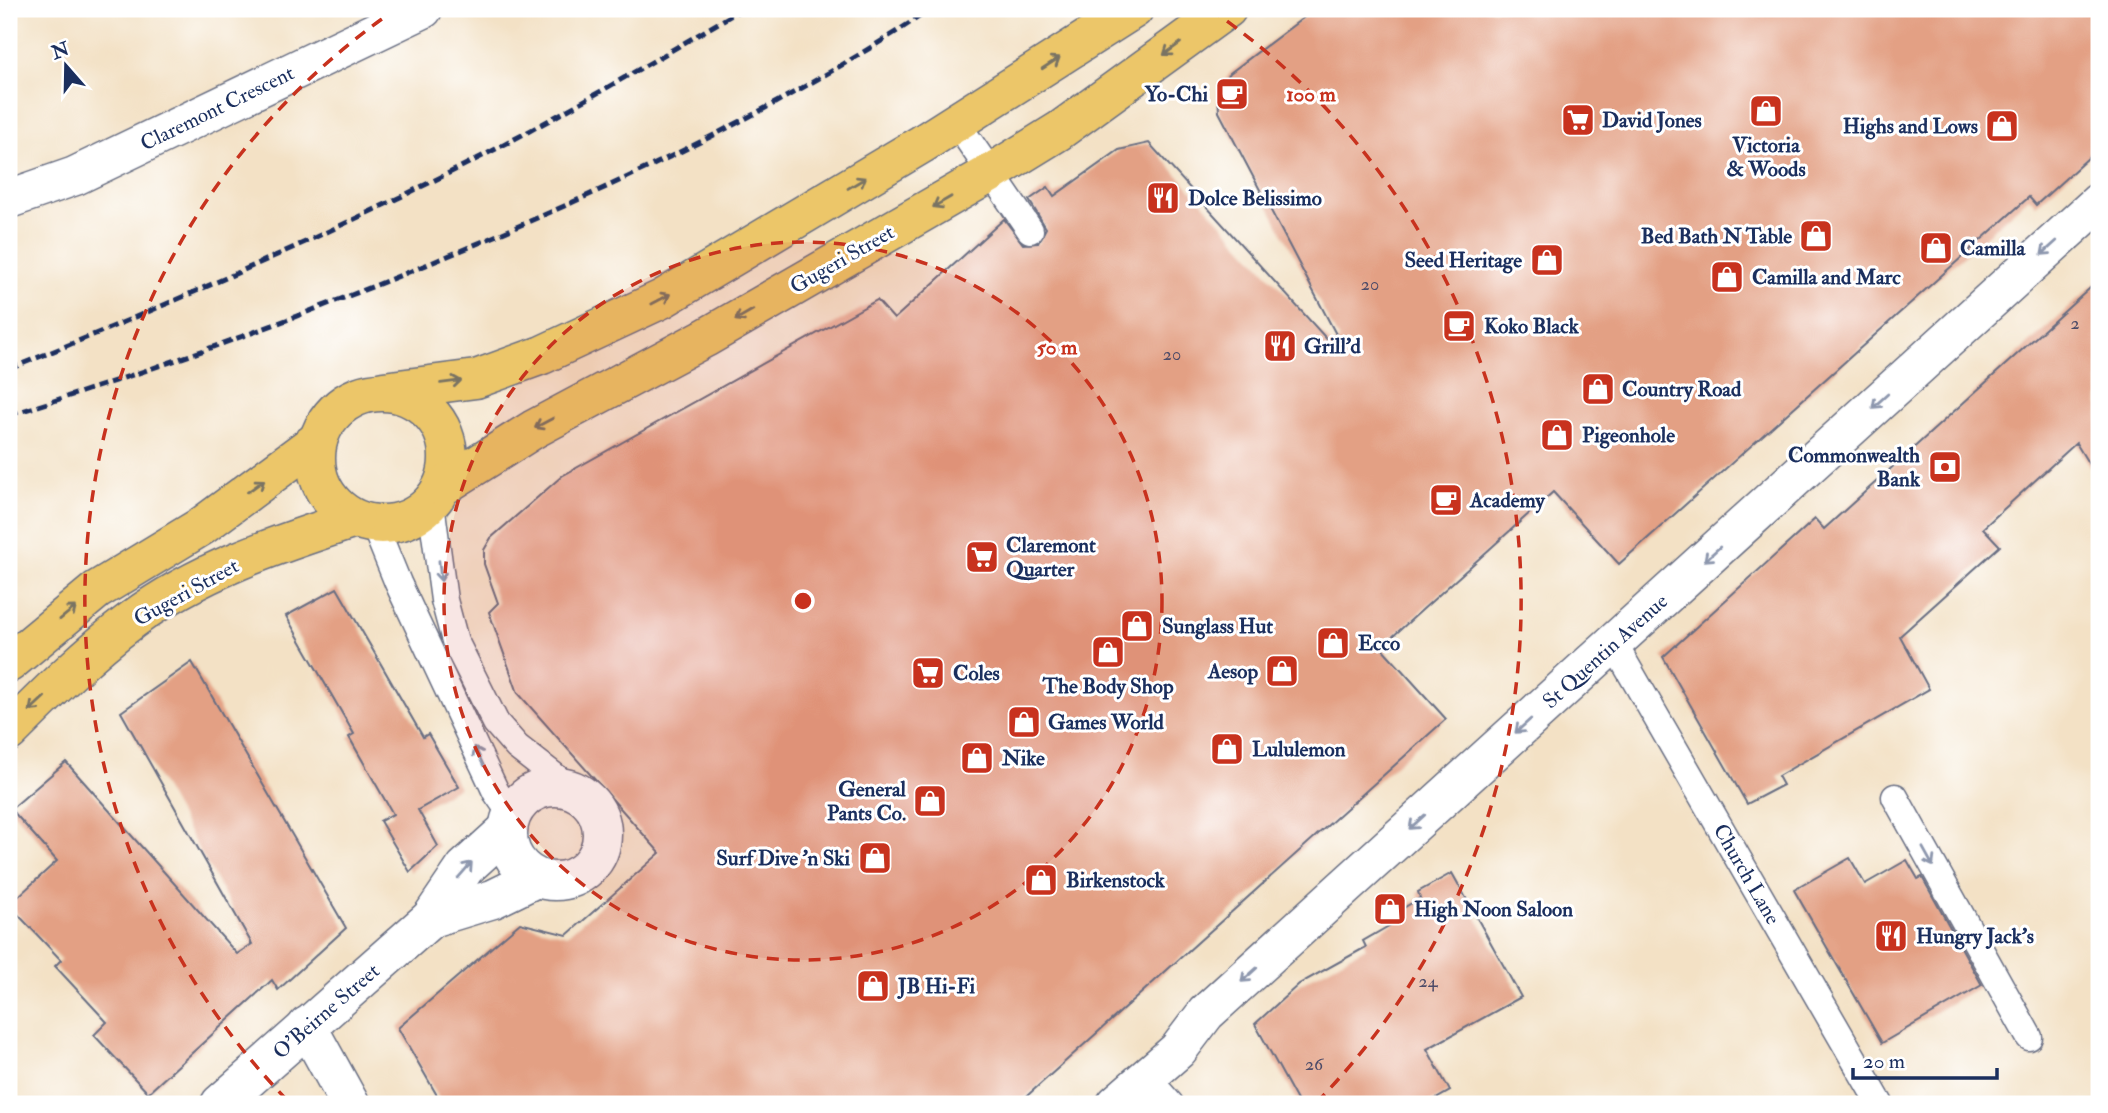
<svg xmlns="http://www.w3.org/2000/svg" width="2108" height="1113" font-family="'IM FELL Double Pica',serif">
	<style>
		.building { fill: #e3a084 }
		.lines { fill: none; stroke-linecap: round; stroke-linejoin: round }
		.lane-casing { stroke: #676d82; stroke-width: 29 }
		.street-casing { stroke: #676d82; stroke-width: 41 }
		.primary-casing { stroke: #676d82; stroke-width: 41 }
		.lane { stroke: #fff; stroke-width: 26 }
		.street { stroke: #fff; stroke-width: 38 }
		.primary { stroke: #ecc669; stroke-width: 38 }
		.rail { stroke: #1b2f5e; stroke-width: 5; stroke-dasharray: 10 5; stroke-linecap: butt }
		.oneway { stroke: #797363 }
		.oneway2 { stroke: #8d97ae }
		.ring { fill: none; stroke: #c8321e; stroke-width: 3.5; stroke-dasharray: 12 9 }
		.labels { text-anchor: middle; stroke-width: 6; stroke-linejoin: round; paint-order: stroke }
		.number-label { font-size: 18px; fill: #4d4b68 }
		.poi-label { font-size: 21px; font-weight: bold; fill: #1b2f5e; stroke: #fff; text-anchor: start }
		.street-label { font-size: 21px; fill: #1b2f5e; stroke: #fff }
		.centre { fill: #c8321e; stroke: #fff; stroke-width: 3.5 }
		.ring-label { font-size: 21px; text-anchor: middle; font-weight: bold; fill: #c8321e; stroke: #fff; stroke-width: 6; stroke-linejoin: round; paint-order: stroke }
	</style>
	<rect width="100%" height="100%" fill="#fff"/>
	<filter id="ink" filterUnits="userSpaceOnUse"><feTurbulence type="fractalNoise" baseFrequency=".0143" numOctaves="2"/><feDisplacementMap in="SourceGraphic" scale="14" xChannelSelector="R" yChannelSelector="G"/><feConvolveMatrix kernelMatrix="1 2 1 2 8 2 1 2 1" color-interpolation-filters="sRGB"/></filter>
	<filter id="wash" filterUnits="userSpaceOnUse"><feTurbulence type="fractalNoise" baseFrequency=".00686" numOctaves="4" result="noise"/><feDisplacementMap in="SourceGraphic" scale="28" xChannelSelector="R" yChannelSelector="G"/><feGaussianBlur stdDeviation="1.57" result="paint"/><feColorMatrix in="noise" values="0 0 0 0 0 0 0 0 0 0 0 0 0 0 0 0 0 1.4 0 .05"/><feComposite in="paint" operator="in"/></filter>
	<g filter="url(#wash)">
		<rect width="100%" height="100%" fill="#f3e1c5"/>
		<g id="blocks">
			<!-- building -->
			<g class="building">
				<polygon points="1315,9 2099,9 2099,148 2036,205 2029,197 1619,564 1553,492 1381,647 1446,719 1018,1104 442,1104 398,1028 520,923 567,935 660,853 518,693 489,612 498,603 484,564 484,550 491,538 562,476 877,300 894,319 1004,219 1023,244 1038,243 1046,228 1029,200 1048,187 1054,196 1119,150 1149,143 1332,345 1339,340 1219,112 1218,91 1230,73"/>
				<polygon points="2099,280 2099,481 2076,443 1983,528 2000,546 1900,636 1929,689 1778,776 1783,785 1747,804 1663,657 1815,519 1824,529"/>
				<polygon points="337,588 423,737 428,734 459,787 418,810 438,846 410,872 380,821 393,814 349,737 354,734 286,616"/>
				<polygon points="192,662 346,928 278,990 272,980 148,1093 94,1035 107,1022 55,966 61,960 9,905 57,861 11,809 66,762 237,954 252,944 121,712"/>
				<polygon points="1850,858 1865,884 1907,860 1918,879 1922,877 1982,985 1882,1043 1794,890"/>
				<polygon points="1452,873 1521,997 1427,1049 1450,1091 1427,1104 1299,1104 1255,1024 1299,984 1366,947 1363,941 1394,923 1390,916 1420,898 1418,892"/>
			</g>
		</g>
	</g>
	<g filter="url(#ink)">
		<use href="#blocks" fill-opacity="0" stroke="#676d82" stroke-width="2"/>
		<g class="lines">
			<defs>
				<g id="lane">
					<polyline points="956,122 1030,230"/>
					<polyline points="431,504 444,600 455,641 496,723 517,747 571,789"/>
					<polyline points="374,524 398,583 496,792 512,815"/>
					<polyline points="1614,644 1880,1104"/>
					<polyline points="1895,797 2029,1037"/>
					<polyline points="1146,1077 1170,1104"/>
				</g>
				<g id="street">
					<polyline points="9,199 75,176 423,9"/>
					<circle cx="555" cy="834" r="47"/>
					<polyline points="431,918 493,899 536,878"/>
					<polyline points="307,1026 350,1104"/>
					<polyline points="220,1104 431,918 465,868 508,829"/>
					<polyline points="1116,1104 1178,1050 1206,1013 2099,202"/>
				</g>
				<g id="primary">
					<polyline points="383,391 476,379 542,355 662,299 922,144 1134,9"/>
					<circle cx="382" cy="458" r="66"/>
					<polyline points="442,487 534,429 705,338 991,173 1059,131 1227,9"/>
					<polyline points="9,663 97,590 202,526 318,440"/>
					<path d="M9,732C48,693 88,653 132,620C197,571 278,544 355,519"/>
				</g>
			</defs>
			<!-- lane casing -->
			<use href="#lane" class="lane-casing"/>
			<!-- street casing -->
			<use href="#street" class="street-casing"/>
			<!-- primary casing -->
			<use href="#primary" class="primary-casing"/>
			<!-- lane -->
			<use href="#lane" class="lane"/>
			<!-- street -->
			<use href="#street" class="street"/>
			<!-- primary -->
			<use href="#primary" class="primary"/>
			<!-- rail -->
			<g class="rail">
				<path d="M9,369C155,311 300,247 441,177C544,126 643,67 742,9"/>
				<path d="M9,415C181,362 349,299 514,228C658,166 801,96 931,9"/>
			</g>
		</g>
		<!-- one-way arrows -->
		<defs><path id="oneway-shaft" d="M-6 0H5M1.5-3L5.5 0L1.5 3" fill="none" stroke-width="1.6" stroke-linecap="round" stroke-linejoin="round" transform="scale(1.75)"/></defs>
		<g class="oneway">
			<use href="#oneway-shaft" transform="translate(1172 49) rotate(144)"/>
			<use href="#oneway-shaft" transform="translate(1051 63) rotate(-33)"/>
			<use href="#oneway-shaft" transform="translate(857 183) rotate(-31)"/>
			<use href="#oneway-shaft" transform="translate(942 202) rotate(150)"/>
			<use href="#oneway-shaft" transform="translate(661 299) rotate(-28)"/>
			<use href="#oneway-shaft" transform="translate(744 315) rotate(150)"/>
			<use href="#oneway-shaft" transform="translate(451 382) rotate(-8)"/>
			<use href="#oneway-shaft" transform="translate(544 423) rotate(152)"/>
			<use href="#oneway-shaft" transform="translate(256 486) rotate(-36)"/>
			<use href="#oneway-shaft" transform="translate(68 613) rotate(-39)"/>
			<use href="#oneway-shaft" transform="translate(37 704) rotate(137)"/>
		</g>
		<g class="oneway2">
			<use href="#oneway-shaft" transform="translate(2049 248) rotate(138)"/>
			<use href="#oneway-shaft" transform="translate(1880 401) rotate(138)"/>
			<use href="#oneway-shaft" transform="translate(1712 554) rotate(138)"/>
			<use href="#oneway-shaft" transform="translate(440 571) rotate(84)"/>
			<use href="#oneway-shaft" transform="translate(1523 726) rotate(138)"/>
			<use href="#oneway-shaft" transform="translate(479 756) rotate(-115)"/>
			<use href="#oneway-shaft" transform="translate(1417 822) rotate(138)"/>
			<use href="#oneway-shaft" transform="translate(1928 857) rotate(61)"/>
			<use href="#oneway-shaft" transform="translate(465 870) rotate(-49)"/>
			<use href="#oneway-shaft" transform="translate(1249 975) rotate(138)"/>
		</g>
	</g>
	<!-- distance rings -->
	<circle cx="803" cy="601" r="359" fill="#c8321e" fill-opacity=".12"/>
	<g class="ring">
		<circle cx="803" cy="601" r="359"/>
		<path d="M287 1100A718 718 0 0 1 396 9M1210 9A718 718 0 0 1 1319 1100"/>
	</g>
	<!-- icons -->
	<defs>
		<symbol id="cafe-square" viewBox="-11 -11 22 22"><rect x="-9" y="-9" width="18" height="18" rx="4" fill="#c8321e" stroke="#fff"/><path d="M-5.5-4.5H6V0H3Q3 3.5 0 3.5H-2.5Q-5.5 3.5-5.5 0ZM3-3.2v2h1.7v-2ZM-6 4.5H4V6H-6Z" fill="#fff"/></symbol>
		<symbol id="shop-square" viewBox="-11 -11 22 22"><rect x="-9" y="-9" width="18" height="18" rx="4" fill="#c8321e" stroke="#fff"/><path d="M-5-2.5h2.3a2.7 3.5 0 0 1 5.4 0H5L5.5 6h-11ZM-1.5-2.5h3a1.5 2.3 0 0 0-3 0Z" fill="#fff"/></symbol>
		<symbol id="supermarket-square" viewBox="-11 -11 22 22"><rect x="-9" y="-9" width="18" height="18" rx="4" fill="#c8321e" stroke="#fff"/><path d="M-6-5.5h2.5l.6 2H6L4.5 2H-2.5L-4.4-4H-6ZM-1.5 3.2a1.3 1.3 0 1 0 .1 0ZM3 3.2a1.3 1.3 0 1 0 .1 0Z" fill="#fff"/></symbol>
		<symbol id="restaurant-square" viewBox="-11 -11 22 22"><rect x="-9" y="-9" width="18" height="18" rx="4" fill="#c8321e" stroke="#fff"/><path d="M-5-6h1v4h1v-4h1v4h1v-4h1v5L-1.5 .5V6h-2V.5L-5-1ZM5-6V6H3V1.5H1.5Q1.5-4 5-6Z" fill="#fff"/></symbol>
		<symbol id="bank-square" viewBox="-11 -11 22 22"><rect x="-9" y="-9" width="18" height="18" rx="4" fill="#c8321e" stroke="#fff"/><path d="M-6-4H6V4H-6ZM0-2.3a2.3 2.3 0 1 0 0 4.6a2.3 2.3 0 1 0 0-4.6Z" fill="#fff"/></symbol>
	</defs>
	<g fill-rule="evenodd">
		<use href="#cafe-square" x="1213" y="75" width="38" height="38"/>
		<use href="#shop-square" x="1747" y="92" width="38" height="38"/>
		<use href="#supermarket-square" x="1559" y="101" width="38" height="38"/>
		<use href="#shop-square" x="1983" y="107" width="38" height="38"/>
		<use href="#restaurant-square" x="1144" y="179" width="38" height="38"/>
		<use href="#shop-square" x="1797" y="217" width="38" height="38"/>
		<use href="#shop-square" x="1917" y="229" width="38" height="38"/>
		<use href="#shop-square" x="1528" y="241" width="38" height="38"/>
		<use href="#shop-square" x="1708" y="258" width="38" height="38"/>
		<use href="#cafe-square" x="1440" y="307" width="38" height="38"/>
		<use href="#restaurant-square" x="1261" y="327" width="38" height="38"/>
		<use href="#shop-square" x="1579" y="370" width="38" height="38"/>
		<use href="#shop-square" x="1538" y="416" width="38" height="38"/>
		<use href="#bank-square" x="1926" y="448" width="38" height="38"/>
		<use href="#cafe-square" x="1427" y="481" width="38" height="38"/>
		<use href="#supermarket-square" x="963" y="538" width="38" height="38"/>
		<use href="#shop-square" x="1118" y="607" width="38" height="38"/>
		<use href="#shop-square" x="1314" y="624" width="38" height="38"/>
		<use href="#shop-square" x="1089" y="633" width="38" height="38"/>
		<use href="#shop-square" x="1263" y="652" width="38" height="38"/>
		<use href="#supermarket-square" x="909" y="654" width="38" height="38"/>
		<use href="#shop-square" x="1005" y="703" width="38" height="38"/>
		<use href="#shop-square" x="1208" y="730" width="38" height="38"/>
		<use href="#shop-square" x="958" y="739" width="38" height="38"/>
		<use href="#shop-square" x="911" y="782" width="38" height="38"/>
		<use href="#shop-square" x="856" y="839" width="38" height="38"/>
		<use href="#shop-square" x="1022" y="861" width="38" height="38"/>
		<use href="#shop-square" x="1371" y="890" width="38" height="38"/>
		<use href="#restaurant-square" x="1872" y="917" width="38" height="38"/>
		<use href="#shop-square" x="854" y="967" width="38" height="38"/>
	</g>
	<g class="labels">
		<!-- number labels -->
		<g class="number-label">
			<text x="1370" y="290">20</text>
			<text x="2075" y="329">2</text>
			<text x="1172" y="360">20</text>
			<text x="1428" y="987">24</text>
			<text x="1314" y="1070">26</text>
		</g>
		<!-- poi labels -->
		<g class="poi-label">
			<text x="1208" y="101" text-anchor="end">Yo-Chi</text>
			<text x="1602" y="127">David Jones</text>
			<text x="1978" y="133" text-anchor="end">Highs and Lows</text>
			<text x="1766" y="152" text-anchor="middle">Victoria<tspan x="1766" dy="24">&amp; Woods</tspan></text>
			<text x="1188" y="205">Dolce Belissimo</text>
			<text x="1792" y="243" text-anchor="end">Bed Bath N Table</text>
			<text x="1960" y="255">Camilla</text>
			<text x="1522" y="267" text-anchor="end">Seed Heritage</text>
			<text x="1752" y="284">Camilla and Marc</text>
			<text x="1484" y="333">Koko Black</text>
			<text x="1304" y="353">Grill'd</text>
			<text x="1622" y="396">Country Road</text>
			<text x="1582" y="442">Pigeonhole</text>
			<text x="1920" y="462" text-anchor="end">Commonwealth<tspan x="1920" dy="24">Bank</tspan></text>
			<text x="1470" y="507">Academy</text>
			<text x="1006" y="552">Claremont<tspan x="1006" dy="24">Quarter</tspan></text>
			<text x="1162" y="633">Sunglass Hut</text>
			<text x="1358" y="650">Ecco</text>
			<text x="1258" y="678" text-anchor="end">Aesop</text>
			<text x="953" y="680">Coles</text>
			<text x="1108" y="693" text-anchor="middle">The Body Shop</text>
			<text x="1048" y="729">Games World</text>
			<text x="1252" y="756">Lululemon</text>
			<text x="1002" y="765">Nike</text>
			<text x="906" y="796" text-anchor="end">General<tspan x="906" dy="24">Pants Co.</tspan></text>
			<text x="850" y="865" text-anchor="end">Surf Dive 'n Ski</text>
			<text x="1066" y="887">Birkenstock</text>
			<text x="1414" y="916">High Noon Saloon</text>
			<text x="1916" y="943">Hungry Jack's</text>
			<text x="898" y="993">JB Hi-Fi</text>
		</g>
		<!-- street labels -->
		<g class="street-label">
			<text transform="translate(217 108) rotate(-26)" y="7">Claremont Crescent</text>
			<text transform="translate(842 259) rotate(-30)" y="7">Gugeri Street</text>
			<text transform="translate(186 592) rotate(-29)" y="7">Gugeri Street</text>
			<text transform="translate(1605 651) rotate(-42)" y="7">St Quentin Avenue</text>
			<text transform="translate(1747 874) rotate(60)" y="7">Church Lane</text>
			<text transform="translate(326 1011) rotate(-41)" y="7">O'Beirne Street</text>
		</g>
	</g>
	<circle cx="803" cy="601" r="10" class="centre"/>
	<g class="ring-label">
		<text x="1311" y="101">100 m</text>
		<text x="1057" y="354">50 m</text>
	</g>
	<!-- margin -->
	<rect width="2108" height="1113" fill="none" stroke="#fff" stroke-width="35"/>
	<!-- north arrow -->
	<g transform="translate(66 66) rotate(340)" stroke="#ffffff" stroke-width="5" paint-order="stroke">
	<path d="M0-5L12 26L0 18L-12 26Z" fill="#1b2f5e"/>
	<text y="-10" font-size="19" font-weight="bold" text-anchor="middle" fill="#1b2f5e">N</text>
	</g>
	<!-- scale -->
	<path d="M1853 1068v10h144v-10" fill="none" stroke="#1b2f5e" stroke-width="3.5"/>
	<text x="1863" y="1068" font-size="21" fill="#1b2f5e" stroke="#ffffff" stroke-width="5" paint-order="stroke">20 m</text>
</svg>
